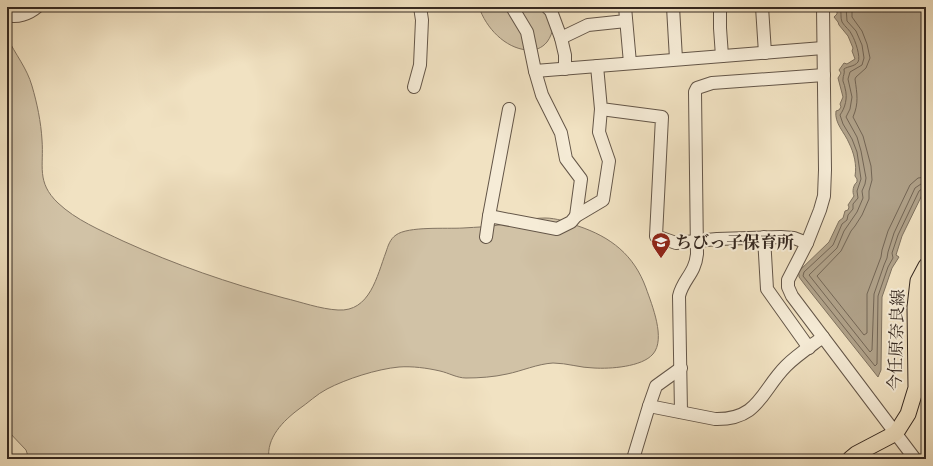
<svg xmlns="http://www.w3.org/2000/svg" width="933" height="466" font-family="'Sorts Mill Goudy','Noto Serif JP',serif">
	<style>
		.green { fill: #d1c2a6; stroke: #837563 }
		.water { fill: #b1a38b; stroke: #7f7260 }
		.lines { fill: none; stroke-linecap: round; stroke-linejoin: round }
		.shore { stroke: #736656; stroke-width: 1 }
		.minor-casing { stroke: #645648; stroke-width: 14 }
		.major-casing { stroke: #352820; stroke-width: 17 }
		.minor { stroke: #f6ecd7; stroke-width: 12 }
		.major { stroke: #f1e2c2; stroke-width: 15 }
		.labels { text-anchor: middle; stroke-width: 4; stroke-linejoin: round; paint-order: stroke }
		.poi-label { font-size: 17px; font-weight: bold; fill: #352820; stroke: #f6ecd7; text-anchor: start }
		.street-label { font-size: 17px; fill: #352820; stroke: #f6ecd7 }
	</style>
	<rect width="100%" height="100%" fill="#f1e2c2"/>
	<filter id="stains"><feTurbulence type="fractalNoise" baseFrequency=".005" numOctaves="4"/><feColorMatrix values="0 0 0 0 .2 0 0 0 0 .09 0 0 0 0 .02 0 0 0 .5 -.17"/></filter>
	<radialGradient id="worn" r=".72"><stop offset=".6" stop-color="#630" stop-opacity="0"/><stop offset="1" stop-color="#630" stop-opacity=".3"/></radialGradient>
	<!-- green -->
	<g class="green">
		<path d="M479,7H558C555,18 554,33 547,42C542,48 535,51 527,50C505,48 486,28 479,7Z"/>
		<path d="M7,37C15,54 27,68 32,86C37,103 41,122 42,140C44,166 36,182 58,203C76,220 100,230 123,241C176,265 228,283 284,298C301,302 320,309 338,310C370,312 377,276 386,252C388,246 390,239 396,235C408,226 447,229 463,228C477,227 491,227 504,224C518,222 531,218 545,218C556,218 568,222 578,226C611,237 634,255 646,288C652,305 666,339 653,354C642,367 610,369 594,368C581,368 567,363 553,363C537,364 522,371 507,374C494,377 479,378 466,378C457,378 449,373 440,371C427,368 412,366 399,367C377,369 346,379 327,389C317,394 308,403 299,409C283,421 266,438 269,459H29L26,450L7,430Z"/>
	</g>
	<!-- water -->
	<path class="water" d="M834,7H926V191L923,193L902,236L896,255L899,257L892,268L882,297L881,370L878,377L805,285L799,277V275L798,272L829,242L839,221L843,218L845,211L848,210L849,207L848,205L854,196C852,192 853,185 857,182V179L855,176C857,165 854,153 849,143C845,133 834,123 836,111L839,110L841,107L840,104L843,97L838,78L841,73L839,70L844,63L847,64L855,59L852,51L853,48L848,36L839,25L838,22L834,17L837,14V9Z"/>
	<g class="lines">
		<!-- shore -->
		<g class="shore">
			<path d="M840,7C842,12 840,17 842,22C845,27 850,30 852,35C855,40 861,57 858,62C854,67 848,66 844,69C845,74 843,75 843,79C842,81 845,85 845,88C848,98 845,108 840,115L843,124L852,139L857,152L861,179L857,191L858,198L853,204V209L848,215L847,220L842,224L833,245L804,272L803,276L875,366L877,364L878,296L888,267L893,258L892,253L898,235L919,191L923,188H926"/>
			<polyline points="846,7 847,21 856,31 862,45 864,58 862,65 850,72 848,79 852,97 850,109 846,117 857,137 861,151 866,178 865,184 862,191 863,198 857,212 844,231 837,248 809,275 870,352 872,350 874,294 884,265 887,258 888,252 894,233 915,188 921,184 926,183"/>
			<path d="M852,7V17L862,31L867,44L870,58L866,68L856,77L855,79C857,94 859,103 853,117L863,136L871,166L872,180L869,191V199L862,215L855,226L851,231L841,251L817,276L864,335L867,333V294L881,257L882,250L888,231L910,185L918,178L926,177"/>
		</g>
		<defs>
			<g id="minor">
				<polyline points="512,7 527,32 535,71 542,95 561,133 566,159 581,179 576,216"/>
				<polyline points="547,7 551,11 561,38"/>
				<polyline points="625,7 630,63"/>
				<polyline points="673,7 676,59"/>
				<polyline points="720,7 720,28 722,56"/>
				<polyline points="762,7 765,53"/>
				<polyline points="823,7 825,170 824,196 820,210 807,243 788,280 788,287 792,296 915,459"/>
				<path d="M7,15C17,18 29,14 37,7"/>
				<polyline points="597,66 601,109 662,117 656,236 676,243 717,239 781,237 794,238 807,243"/>
				<polyline points="565,69 565,55 561,38 588,25 626,21"/>
				<polyline points="535,71 823,48"/>
				<polyline points="414,87 420,65 422,20 420,7"/>
				<polyline points="489,216 509,109"/>
				<polyline points="486,237 489,216 557,229 571,222 576,216 603,200 609,161 599,132 601,109"/>
				<polyline points="764,237 767,289 809,348"/>
				<path d="M649,406L715,419C759,420 761,391 786,366C797,355 811,346 823,337"/>
				<path d="M681,412L679,296C683,279 695,274 697,254L695,92L697,88L712,83L824,75"/>
				<polyline points="633,459 649,406 656,386 681,368"/>
			</g>
			<polyline id="major" points="850,459 856,454 896,433 908,414 916,388 915,307 918,281 926,266"/>
		</defs>
		<!-- minor casing -->
		<use href="#minor" class="minor-casing"/>
		<!-- major casing -->
		<use href="#major" class="major-casing"/>
		<!-- minor -->
		<use href="#minor" class="minor"/>
		<!-- major -->
		<use href="#major" class="major"/>
	</g>
	<!-- icons -->
	<defs>
		<symbol id="school-pin" viewBox="-11 -11 22 30"><path d="M0 17L-7.5 6A9.5 9.5 0 1 1 7.5 6Z" fill="#8f2418" stroke="#f6ecd7"/><path d="M0-5L7-2L0 1L-7-2ZM-4 1L0 2.5L4 1V4Q0 6-4 4Z" fill="#fff"/></symbol>
	</defs>
	<g fill-rule="evenodd">
		<use href="#school-pin" x="650" y="231" width="22" height="30"/>
	</g>
	<g class="labels">
		<!-- poi labels -->
		<g class="poi-label">
			<text x="675" y="248">ちびっ子保育所</text>
		</g>
		<!-- street labels -->
		<g class="street-label">
			<text transform="translate(896 340) rotate(-88)" y="6">今任原奈良線</text>
		</g>
	</g>
	<!-- margin -->
	<rect width="933" height="466" fill="none" stroke="#f1e2c2" stroke-width="24"/>
	<rect x="8" y="8" width="917" height="450" fill="none" stroke="#352820" stroke-width="2"/>
	<rect x="12" y="12" width="909" height="442" fill="none" stroke="#352820"/>
	<rect width="100%" height="100%" filter="url(#stains)"/>
	<rect width="100%" height="100%" fill="url(#worn)"/>
</svg>
